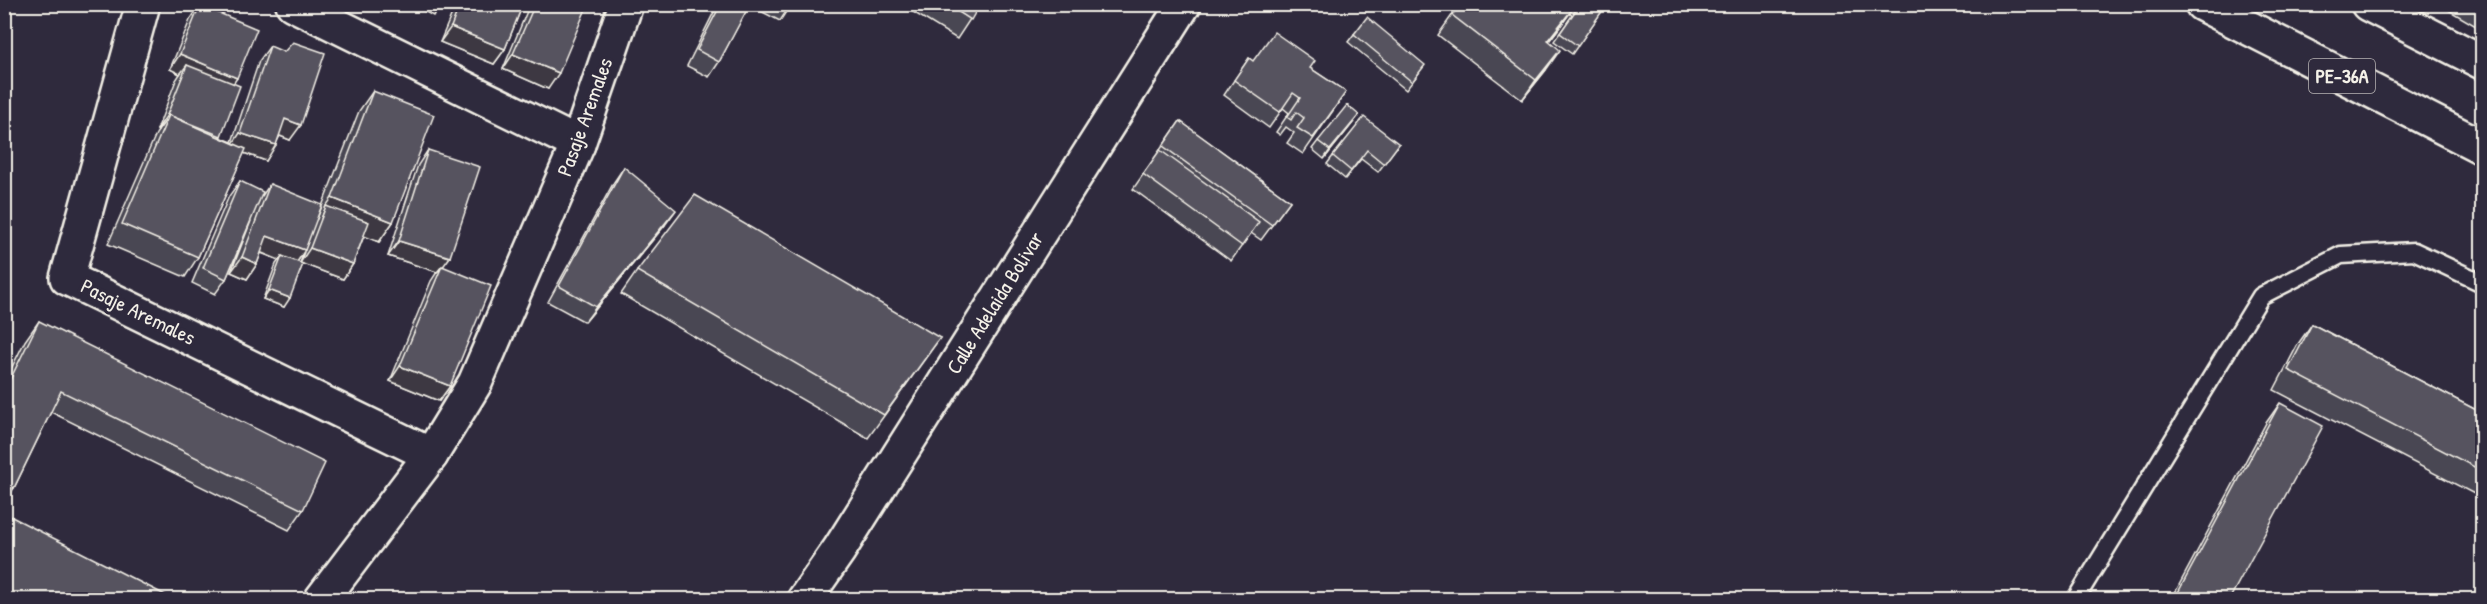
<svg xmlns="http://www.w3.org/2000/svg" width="2487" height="604" font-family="'Patrick Hand',sans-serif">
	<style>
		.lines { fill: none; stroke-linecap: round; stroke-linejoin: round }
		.service-casing { stroke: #f4f1e8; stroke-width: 21 }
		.minor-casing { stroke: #f4f1e8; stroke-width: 38 }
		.secondary-casing { stroke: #f4f1e8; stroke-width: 38 }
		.trunk-casing { stroke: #f4f1e8; stroke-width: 38 }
		.service { stroke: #2f2a3d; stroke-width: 16 }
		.minor { stroke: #2f2a3d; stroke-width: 33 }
		.secondary { stroke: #2f2a3d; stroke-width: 33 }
		.trunk { stroke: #2f2a3d; stroke-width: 33 }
		.wall { fill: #4a4752; stroke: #f4f1e8; stroke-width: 1.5; fill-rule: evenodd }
		.shaded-wall { fill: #3c3942; stroke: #f4f1e8; stroke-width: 1.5 }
		.building { fill: #56525f; stroke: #f4f1e8; stroke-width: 1.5 }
		.labels { text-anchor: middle; stroke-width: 6; stroke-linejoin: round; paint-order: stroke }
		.shield { fill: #2f2a3d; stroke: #b9b5b5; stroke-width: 1.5 }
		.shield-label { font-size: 20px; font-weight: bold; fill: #f4f1e8 }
		.street-label { font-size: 21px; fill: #f4f1e8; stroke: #2f2a3d }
	</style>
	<rect width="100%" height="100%" fill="#2f2a3d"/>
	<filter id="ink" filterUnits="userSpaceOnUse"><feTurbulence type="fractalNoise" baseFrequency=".0167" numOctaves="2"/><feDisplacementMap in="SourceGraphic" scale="12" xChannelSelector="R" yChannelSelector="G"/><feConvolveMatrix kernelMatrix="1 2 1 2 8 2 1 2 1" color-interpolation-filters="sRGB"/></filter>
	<g filter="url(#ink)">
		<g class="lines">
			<defs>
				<polyline id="service" points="2075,600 2261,296 2341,255 2414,251 2482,283"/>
				<g id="minor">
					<polyline points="143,4 67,278 431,455"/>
					<polyline points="293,4 578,144"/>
					<polyline points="321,600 431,455 475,383 578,144 626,4"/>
				</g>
				<polyline id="secondary" points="804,600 839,550 1184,4"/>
				<g id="trunk">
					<polyline points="2202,4 2482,147"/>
					<polyline points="2368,4 2482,62"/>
				</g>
			</defs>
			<!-- service casing -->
			<use href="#service" class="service-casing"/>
			<!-- minor casing -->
			<use href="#minor" class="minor-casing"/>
			<!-- secondary casing -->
			<use href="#secondary" class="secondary-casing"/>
			<!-- trunk casing -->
			<use href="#trunk" class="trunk-casing"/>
			<!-- service -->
			<use href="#service" class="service"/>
			<!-- minor -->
			<use href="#minor" class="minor"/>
			<!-- secondary -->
			<use href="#secondary" class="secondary"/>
			<!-- trunk -->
			<use href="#trunk" class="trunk"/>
		</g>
		<!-- wall -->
		<g class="wall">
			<polygon points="411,4 440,4 433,16"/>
			<polygon points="456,4 523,4 505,49 494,64 440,42"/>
			<polygon points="530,4 588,4 548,89 503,69"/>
			<polygon points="718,4 791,4 780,21 749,5 719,62 709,77 687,66"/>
			<polygon points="900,4 980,4 957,39"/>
			<polygon points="1430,4 1442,4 1439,10"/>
			<polygon points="1460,4 1607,4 1572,54 1554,41 1572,16 1570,13 1549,41 1546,70 1522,100 1438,35"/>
			<polygon points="2438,4 2482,4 2482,27 2481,29"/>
			<polygon points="200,5 234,84 220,137 232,142 259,61 270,46 290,140 280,136 266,161 244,153 198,257 185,277 108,244 156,134 158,131 157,130 176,80 180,74 170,69 190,20"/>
			<polygon points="1354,34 1419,73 1406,90 1348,42"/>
			<polygon points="1249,58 1253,61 1310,68 1346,92 1303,154 1287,143 1294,133 1286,127 1280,135 1276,132 1289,113 1283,108 1269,128 1224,95"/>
			<path d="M373,91L393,222L379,242L364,236L353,264L343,279L303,264L284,307L263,299L276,264L279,260L261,253L257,264L247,279L231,272L251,221L226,279L215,294L192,283L229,196L240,181L262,196L270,184L317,219L359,111ZM304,252L300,263L297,262Z"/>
			<polygon points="1359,115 1324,159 1312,149 1318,141"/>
			<polygon points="1180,121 1290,201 1261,240 1251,233 1231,261 1133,189"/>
			<polygon points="1399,144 1378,172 1361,159 1345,179 1327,164 1333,156"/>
			<polygon points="428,150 450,257 443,266 450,386 439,401 390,381 431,281 437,272 388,256 418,165"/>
			<polygon points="624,167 665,225 585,322 548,302 614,182"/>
			<polygon points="637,271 940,338 868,438 621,294"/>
			<polygon points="39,321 303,510 289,530 51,412 14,488 4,502 4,383 25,341"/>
			<polygon points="2312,324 2482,413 2482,498 2274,390 2298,344"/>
			<polygon points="2280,403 2229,600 2171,600 2266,423"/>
		</g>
		<!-- shaded-wall -->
		<g class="shaded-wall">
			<polygon points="1574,7 1560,27 1534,60 1548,40"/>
			<polygon points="451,27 505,49 494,64 440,42"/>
			<polygon points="1560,50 1546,70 1522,100 1536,80"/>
			<polygon points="180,54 237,78 227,93 187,65 180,74 170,69"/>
			<polygon points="513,54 559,73 548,89 503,69"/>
			<polygon points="167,115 169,116 158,131 157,130"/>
			<polygon points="1359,115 1353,123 1324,159 1330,150"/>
			<polygon points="285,119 301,125 290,140 275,134"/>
			<polygon points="240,133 276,145 266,161 230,148"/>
			<polygon points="332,198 393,222 379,242 321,219 326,206"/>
			<polygon points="676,210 665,225 585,322 596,307"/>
			<polygon points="267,236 305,250 295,265 282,256 279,260 257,251"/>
			<polygon points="399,241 450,257 439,272 442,266 437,272 388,256"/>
			<polygon points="310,248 353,264 343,279 300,263"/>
			<polygon points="242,257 257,264 247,279 231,272"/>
			<polygon points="269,290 290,298 284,307 263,299"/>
			<polygon points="400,366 450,386 439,401 390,381"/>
		</g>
		<!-- building -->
		<g class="building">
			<polygon points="460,4 523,4 505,49 451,27"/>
			<polygon points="535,4 588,4 559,73 513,54"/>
			<polygon points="721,4 750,4 719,62 697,50"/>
			<polygon points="946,4 980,4 971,20"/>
			<polygon points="1460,4 1571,4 1574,7 1548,40 1560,50 1536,80 1452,15"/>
			<polygon points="1574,4 1607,4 1578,46 1560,33 1578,7"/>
			<polygon points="200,5 257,29 237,78 180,54"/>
			<polygon points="1367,17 1425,65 1412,82 1354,34"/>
			<polygon points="1274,32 1315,61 1310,68 1346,92 1313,138 1297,128 1304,118 1296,112 1291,120 1287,117 1300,98 1293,93 1280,112 1234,80 1249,58 1253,61"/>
			<polygon points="293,42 325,53 301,125 285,119 276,145 240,133 270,46 284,52"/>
			<polygon points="187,65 240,86 221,136 169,115 169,116 167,115"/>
			<polygon points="373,91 434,115 393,222 332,198"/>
			<polygon points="1347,105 1359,115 1330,150 1318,141"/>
			<polygon points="169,115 246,149 198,257 122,224"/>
			<polygon points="1364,117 1399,144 1384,164 1367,150 1351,171 1333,156"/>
			<polygon points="1180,121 1290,201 1272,225 1163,146"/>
			<polygon points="428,150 480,167 450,257 399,241"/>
			<polygon points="1160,150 1259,222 1242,246 1143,174"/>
			<polygon points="624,167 676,210 596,307 559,286"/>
			<polygon points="240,181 263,192 226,279 203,268"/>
			<polygon points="270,184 322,205 305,250 267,236 257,264 242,257"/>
			<polygon points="695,195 940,338 884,415 637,271"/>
			<polygon points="326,206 369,222 353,264 310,248"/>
			<polygon points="282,256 303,264 290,298 269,290"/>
			<polygon points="442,266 491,286 450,386 400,366"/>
			<polygon points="39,321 325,463 303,510 61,391 14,488 4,483 4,392"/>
			<polygon points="2312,324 2482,413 2482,471 2288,370"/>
			<polygon points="2280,403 2323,426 2229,600 2174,600"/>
			<polygon points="4,513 175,600 4,600"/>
		</g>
	</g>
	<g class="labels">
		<!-- shield labels -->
		<rect class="shield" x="2309" y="59" width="66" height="34" rx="4.5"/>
		<g class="shield-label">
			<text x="2342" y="83">PE-36A</text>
		</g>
		<!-- street labels -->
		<g class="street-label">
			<text transform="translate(585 117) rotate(-70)" y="7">Pasaje Aremales</text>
			<text transform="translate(995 303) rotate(-58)" y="7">Calle Adelaida Bolivar</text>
			<text transform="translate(138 312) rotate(26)" y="7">Pasaje Aremales</text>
		</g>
	</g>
	<!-- margin -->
	<rect width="2487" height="604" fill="none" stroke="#2f2a3d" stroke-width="24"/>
	<rect x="12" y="12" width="2463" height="580" fill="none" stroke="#f4f1e8" stroke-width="2" filter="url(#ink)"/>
</svg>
